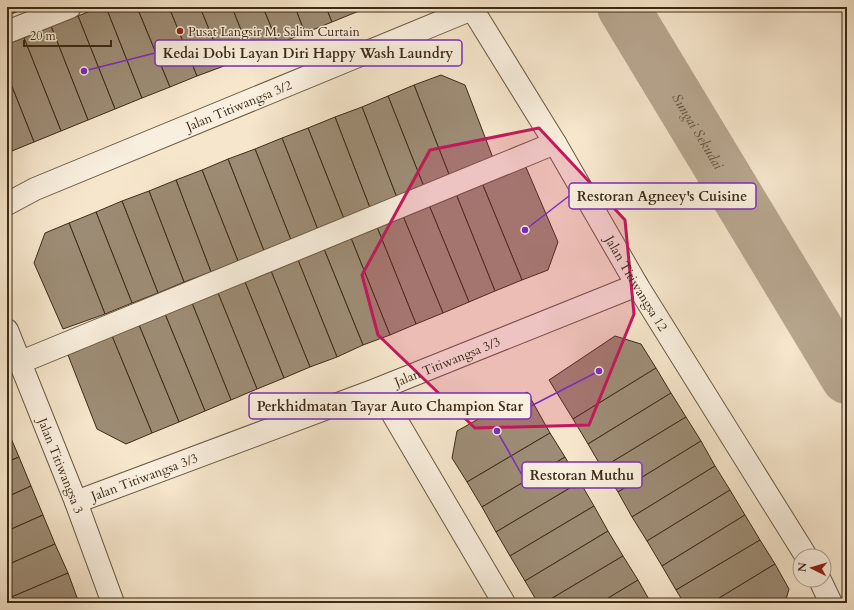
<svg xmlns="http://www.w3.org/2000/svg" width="854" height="610" font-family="Cardo,serif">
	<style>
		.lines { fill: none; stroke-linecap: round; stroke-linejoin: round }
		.river { stroke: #b7a68e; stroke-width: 52 }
		.building { fill: #9d8c75; stroke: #3c2b16 }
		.minor-casing { stroke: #6a5a44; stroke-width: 24 }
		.minor { stroke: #f9efde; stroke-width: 22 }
		.marked { fill: #c2185b; fill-opacity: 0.2; stroke: #c2185b; stroke-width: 3; stroke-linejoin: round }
		.poi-dot { fill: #8f2418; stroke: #f9efde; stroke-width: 1.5 }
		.labels { text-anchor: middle; stroke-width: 3; stroke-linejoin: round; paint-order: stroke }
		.poi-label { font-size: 13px; fill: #3c2b16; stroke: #f9efde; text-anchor: start }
		.street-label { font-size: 13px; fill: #3c2b16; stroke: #f9efde }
		.water-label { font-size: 14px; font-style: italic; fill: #61503a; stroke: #f9efde }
		.leader { fill: none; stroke: #7b2cbf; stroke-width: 1.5 }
		.callout-dot { fill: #7b2cbf; stroke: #f9efde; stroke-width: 1.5 }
		.callout { fill: #f9efde; stroke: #7b2cbf; stroke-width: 1.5 }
		.callout-label { font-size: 14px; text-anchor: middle; font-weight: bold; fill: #3c2b16 }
	</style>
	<rect width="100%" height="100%" fill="#f6e6cc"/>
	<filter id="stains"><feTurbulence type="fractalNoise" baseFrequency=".005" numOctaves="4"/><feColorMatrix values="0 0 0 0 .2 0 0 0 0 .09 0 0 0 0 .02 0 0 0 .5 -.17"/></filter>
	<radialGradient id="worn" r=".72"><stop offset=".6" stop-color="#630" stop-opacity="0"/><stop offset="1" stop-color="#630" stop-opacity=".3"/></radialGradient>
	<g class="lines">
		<!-- river -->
		<path class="river" id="s1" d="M623,7L847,378"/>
	</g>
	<!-- building -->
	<g class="building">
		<polygon points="7,7 8,7 11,14 7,16"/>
		<polygon points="8,7 29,7 11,14"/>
		<polygon points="100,7 106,7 142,98 115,109 78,16"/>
		<polygon points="106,7 137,7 170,87 142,98"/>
		<polygon points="137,7 169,7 197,76 170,87"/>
		<polygon points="169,7 200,7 224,66 197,76"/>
		<polygon points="200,7 232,7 251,55 224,66"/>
		<polygon points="232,7 263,7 278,44 251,55"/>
		<polygon points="263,7 295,7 305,33 278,44"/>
		<polygon points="295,7 326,7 332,22 305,33"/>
		<polygon points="326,7 357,7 359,11 332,22"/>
		<polygon points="357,7 369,7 359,11"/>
		<polygon points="78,16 115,109 88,120 51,26"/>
		<polygon points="51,26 88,120 61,131 24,38"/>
		<polygon points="24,38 61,131 34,142 7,74 7,44"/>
		<polygon points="7,74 34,142 7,153"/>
		<polygon points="441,75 465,85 493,158 450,177 414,85"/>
		<polygon points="414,85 450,177 424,187 388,96"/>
		<polygon points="388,96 424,187 397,198 362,107"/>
		<polygon points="362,107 397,198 370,208 335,117"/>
		<polygon points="335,117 370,208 344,219 308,128"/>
		<polygon points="308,128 344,219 318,230 282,138"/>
		<polygon points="282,138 318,230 291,240 255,149"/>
		<polygon points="255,149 291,240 264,251 228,159"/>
		<polygon points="228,159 264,251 238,261 202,170"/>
		<polygon points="525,165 558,242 548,270 522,280 482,183"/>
		<polygon points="202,170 238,261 211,272 176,180"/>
		<polygon points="176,180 211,272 184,282 149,191"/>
		<polygon points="482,183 522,280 495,291 456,194"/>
		<polygon points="149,191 184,282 158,293 122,201"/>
		<polygon points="456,194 495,291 469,302 429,205"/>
		<polygon points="122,201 158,293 132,303 96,212"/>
		<polygon points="429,205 469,302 443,313 403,216"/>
		<polygon points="96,212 132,303 105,314 69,223"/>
		<polygon points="403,216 443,313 416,324 377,227"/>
		<polygon points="69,223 105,314 63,329 34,263 45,233"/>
		<polygon points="377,227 416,324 390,335 351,238"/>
		<polygon points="351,238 390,335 363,345 324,249"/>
		<polygon points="324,249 363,345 337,357 298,260"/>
		<polygon points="298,260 337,357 310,367 271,271"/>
		<polygon points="271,271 310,367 284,378 245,282"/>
		<polygon points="245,282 284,378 257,389 218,293"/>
		<polygon points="218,293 257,389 231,400 192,303"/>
		<polygon points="192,303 231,400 205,411 165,314"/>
		<polygon points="165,314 205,411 179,422 139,325"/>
		<polygon points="139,325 179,422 152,433 112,336"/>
		<polygon points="112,336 152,433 126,444 97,429 68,355"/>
		<polygon points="615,336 641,344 656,368 573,419 549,380"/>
		<polygon points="656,368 671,393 588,444 573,419"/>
		<polygon points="527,392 550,433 467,482 452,458 457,431"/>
		<polygon points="671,393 686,417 602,468 588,444"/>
		<polygon points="686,417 701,441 618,492 602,468"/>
		<polygon points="7,429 19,457 7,462"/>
		<polygon points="550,433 565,457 482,507 467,482"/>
		<polygon points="701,441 715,466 632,517 618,492"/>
		<polygon points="19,457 31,486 7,497 7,462"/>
		<polygon points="565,457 580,482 496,532 482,507"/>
		<polygon points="715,466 730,490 647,541 632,517"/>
		<polygon points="580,482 594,506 510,556 496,532"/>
		<polygon points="31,486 43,515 7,531 7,497"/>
		<polygon points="730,490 745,515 662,566 647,541"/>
		<polygon points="594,506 608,531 525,581 510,556"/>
		<polygon points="43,515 55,544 7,565 7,531"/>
		<polygon points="745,515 760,540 676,590 662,566"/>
		<polygon points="608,531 623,556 544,603 538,603 525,581"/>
		<polygon points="760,540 775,564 711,603 684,603 676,590"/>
		<polygon points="55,544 68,573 7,599 7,565"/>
		<polygon points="623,556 638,580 600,603 544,603"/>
		<polygon points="775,564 789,589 785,603 711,603"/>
		<polygon points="68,573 79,603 7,603 7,599"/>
		<polygon points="638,580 651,603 600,603"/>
	</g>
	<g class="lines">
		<defs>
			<g id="minor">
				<path id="s2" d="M471,7L555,143L637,285L806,556"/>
				<polyline points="7,32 70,7"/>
				<path id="s3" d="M7,204L35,189L472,9"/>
				<path id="s4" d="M7,330L76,502L113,603"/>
				<polyline points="21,362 555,143"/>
				<polyline points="378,389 504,603"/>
				<path id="s5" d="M76,502L378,389L637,285"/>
				<polyline points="820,580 831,603"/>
			</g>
		</defs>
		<!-- minor casing -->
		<use href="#minor" class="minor-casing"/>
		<!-- minor -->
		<use href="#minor" class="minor"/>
	</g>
	<!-- marked area -->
	<path class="marked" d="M539,128L625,220L634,314L589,425L475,428L378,335L362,275L430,150Z"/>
	<!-- markers -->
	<circle class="poi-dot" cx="180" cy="31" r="4"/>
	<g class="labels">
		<!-- poi labels -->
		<g class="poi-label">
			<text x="188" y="36">Pusat Langsir M. Salim Curtain</text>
		</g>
		<!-- street labels -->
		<g class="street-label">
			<text dy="5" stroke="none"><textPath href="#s3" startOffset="252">Jalan Titiwangsa 3/2</textPath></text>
			<text dy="5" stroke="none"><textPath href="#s2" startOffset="322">Jalan Titiwangsa 12</textPath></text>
			<text dy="5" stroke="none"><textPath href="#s5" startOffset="397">Jalan Titiwangsa 3/3</textPath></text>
			<text dy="5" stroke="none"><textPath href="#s4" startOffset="146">Jalan Titiwangsa 3</textPath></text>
			<text dy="5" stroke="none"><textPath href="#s5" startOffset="73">Jalan Titiwangsa 3/3</textPath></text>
		</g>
		<!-- water labels -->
		<g class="water-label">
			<text dy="5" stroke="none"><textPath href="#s1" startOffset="145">Sungai Sekudai</textPath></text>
		</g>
	</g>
	<!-- callouts -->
	<path class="leader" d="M84 71L155 53M525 230L569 196M599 371L531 406M497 431L522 475"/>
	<g class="callout-dot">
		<circle cx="84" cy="71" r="4"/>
		<circle cx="525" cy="230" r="4"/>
		<circle cx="599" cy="371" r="4"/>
		<circle cx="497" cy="431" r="4"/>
	</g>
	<g class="callout">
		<rect x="155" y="40" width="307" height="26" rx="4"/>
		<rect x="569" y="183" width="187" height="26" rx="4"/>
		<rect x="249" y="393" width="282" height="26" rx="4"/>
		<rect x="522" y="462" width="120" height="26" rx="4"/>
	</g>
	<g class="callout-label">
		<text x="308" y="58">Kedai Dobi Layan Diri Happy Wash Laundry</text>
		<text x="662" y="201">Restoran Agneey's Cuisine</text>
		<text x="390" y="411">Perkhidmatan Tayar Auto Champion Star</text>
		<text x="582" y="480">Restoran Muthu</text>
	</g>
	<!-- margin -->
	<rect width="854" height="610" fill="none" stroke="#f6e6cc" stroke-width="24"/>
	<rect x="8" y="8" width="838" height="594" fill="none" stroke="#3c2b16" stroke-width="2"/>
	<rect x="12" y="12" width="830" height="586" fill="none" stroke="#3c2b16"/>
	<!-- north arrow -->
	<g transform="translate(812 568) rotate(275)"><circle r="19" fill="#f9efde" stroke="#ada18e"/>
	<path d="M0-3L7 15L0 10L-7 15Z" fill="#8f2418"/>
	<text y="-6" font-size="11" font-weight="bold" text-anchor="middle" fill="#3c2b16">N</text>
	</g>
	<!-- scale -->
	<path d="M24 40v6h87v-6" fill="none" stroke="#3c2b16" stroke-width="2"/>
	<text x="30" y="40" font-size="12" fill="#3c2b16" stroke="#f9efde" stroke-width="3" paint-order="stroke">20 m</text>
	<rect width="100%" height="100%" filter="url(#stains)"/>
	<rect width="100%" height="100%" fill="url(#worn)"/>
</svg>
